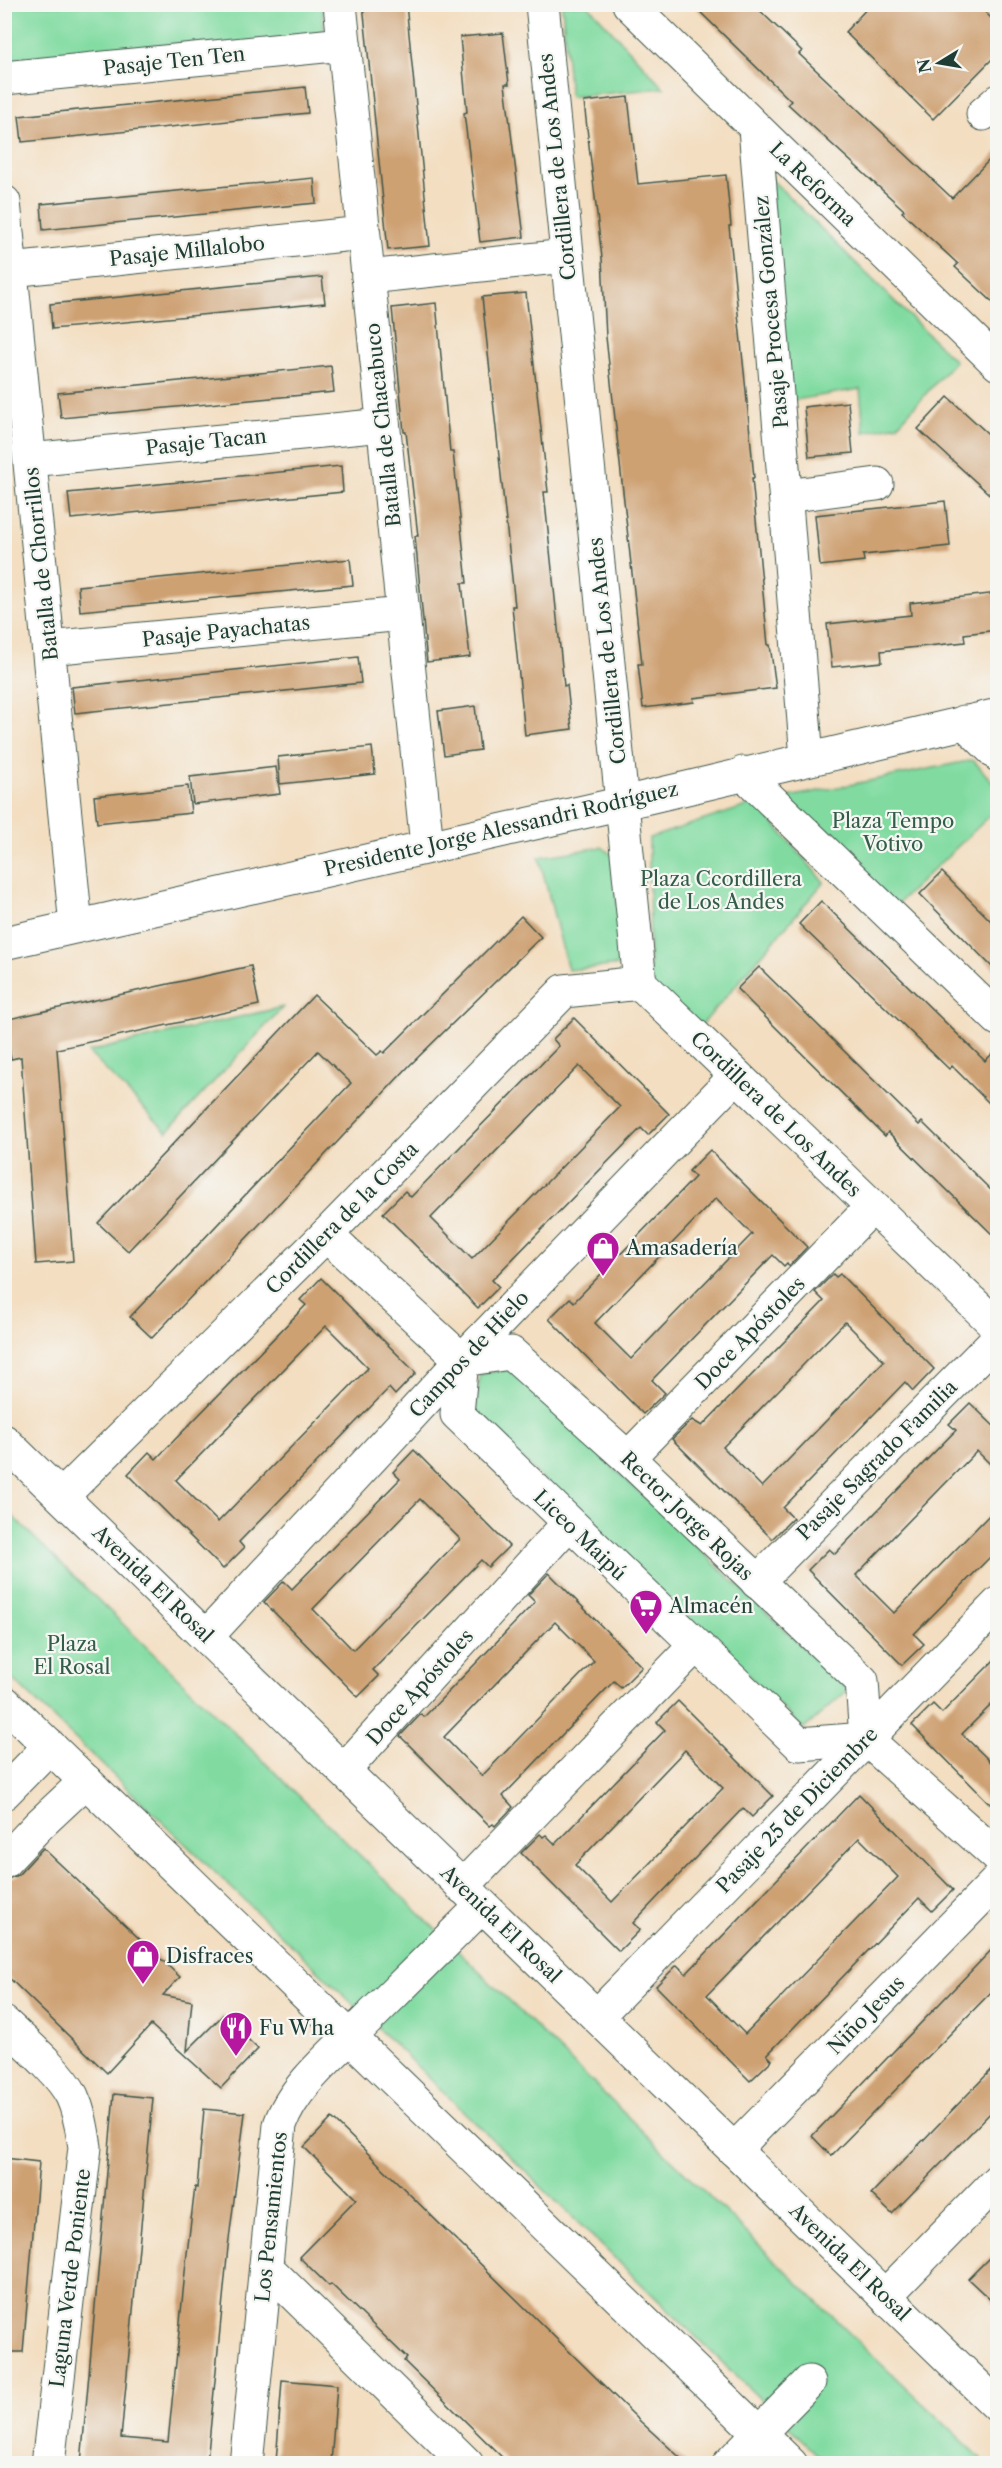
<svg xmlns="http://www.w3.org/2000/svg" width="1002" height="2468" font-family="'Libre Caslon Text',serif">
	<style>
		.green { fill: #81dba1; stroke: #508c6a; stroke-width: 1.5 }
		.building { fill: #cea173; fill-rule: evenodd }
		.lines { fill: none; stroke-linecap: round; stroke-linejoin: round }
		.minor-casing { stroke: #3f5549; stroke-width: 35 }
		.tertiary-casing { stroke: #3f5549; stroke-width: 35 }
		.minor { stroke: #fff; stroke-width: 33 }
		.tertiary { stroke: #fff; stroke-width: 33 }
		.labels { text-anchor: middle; stroke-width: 4.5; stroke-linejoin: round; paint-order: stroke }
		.street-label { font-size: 20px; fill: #1f3d34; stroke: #f6f6f2 }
		.park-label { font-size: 20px; fill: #335d4a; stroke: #f6f6f2 }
		.poi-label { font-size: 20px; fill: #1f3d34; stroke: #f6f6f2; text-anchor: start }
	</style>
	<rect width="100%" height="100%" fill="#f6f6f2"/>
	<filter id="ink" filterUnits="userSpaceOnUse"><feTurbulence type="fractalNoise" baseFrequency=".0167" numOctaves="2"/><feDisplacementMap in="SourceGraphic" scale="12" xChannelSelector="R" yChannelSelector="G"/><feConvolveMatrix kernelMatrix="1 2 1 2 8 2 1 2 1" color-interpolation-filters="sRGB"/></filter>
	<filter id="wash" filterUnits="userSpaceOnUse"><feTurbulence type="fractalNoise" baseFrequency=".008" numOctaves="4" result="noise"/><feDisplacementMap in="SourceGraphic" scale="24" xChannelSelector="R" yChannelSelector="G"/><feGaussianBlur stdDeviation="1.35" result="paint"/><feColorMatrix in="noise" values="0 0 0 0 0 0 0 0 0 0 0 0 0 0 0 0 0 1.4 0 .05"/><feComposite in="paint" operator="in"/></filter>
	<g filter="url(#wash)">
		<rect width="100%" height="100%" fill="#f3dec1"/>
		<!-- green -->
		<g class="green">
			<polygon points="4,5 322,5 325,39 5,72"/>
			<polygon points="562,5 588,5 664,88 570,97"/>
			<polygon points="767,175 955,361 898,425 864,432 860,389 790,401"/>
			<polygon points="973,760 997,787 997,809 892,909 779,799"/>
			<polygon points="756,803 824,882 695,1033 650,986 649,838"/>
			<polygon points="602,847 613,856 622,965 568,970 539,857"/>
			<polygon points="283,1007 167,1132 88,1052"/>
			<polygon points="509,1369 848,1690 804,1729 475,1414 480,1374"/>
			<polygon points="4,1508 879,2362 986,2463 826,2463 328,1980 5,1672"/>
		</g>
		<g id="blocks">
			<!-- building -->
			<g class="building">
				<polygon points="363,4 406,4 430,246 388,250"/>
				<polygon points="692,4 753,4 802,51 799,54 952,198 998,151 998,307 955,267 958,264 902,212 904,210 788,104 791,101"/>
				<polygon points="871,4 977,4 998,25 998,53 933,119 845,32"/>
				<polygon points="503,33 509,84 505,84 524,237 480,242 464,113 467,112 460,37"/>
				<polygon points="305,87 308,113 22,142 19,116"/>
				<polygon points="628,97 638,184 726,175 731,226 729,226 746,391 754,478 752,478 768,645 770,645 776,688 693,698 694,702 643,708 638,664 642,664 606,337 602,258 584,102"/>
				<polygon points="314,178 316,203 43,230 41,204"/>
				<polygon points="322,277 325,303 52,329 50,304"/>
				<polygon points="526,293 548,492 544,492 564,686 567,685 572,729 525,735 512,606 515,606 482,297"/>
				<polygon points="436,303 450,452 453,452 467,583 462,583 470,657 427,662 415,536 418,536 406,432 404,432 392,308"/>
				<polygon points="331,366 334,392 61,418 58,393"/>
				<polygon points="948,397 998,443 998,502 918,429"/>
				<polygon points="848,402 853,453 809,457 804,407"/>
				<polygon points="341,466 343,492 71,519 68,493"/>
				<polygon points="945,501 950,546 863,555 864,561 820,566 815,515"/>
				<polygon points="350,559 353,585 80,611 78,586"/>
				<polygon points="998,593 998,630 964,634 965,642 881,651 882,662 832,667 827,624 911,615 910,603"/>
				<polygon points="358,657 361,683 75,713 72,687"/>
				<polygon points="475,706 480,750 444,755 438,711"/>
				<polygon points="372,747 375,774 280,784 278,757"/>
				<polygon points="276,767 280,794 193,804 190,777"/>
				<polygon points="188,786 191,813 97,823 94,796"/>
				<polygon points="942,872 998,928 998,973 920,894"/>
				<polygon points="821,901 985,1061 998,1048 998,1112 952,1066 949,1069 799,924"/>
				<polygon points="521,916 541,937 410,1065 152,1338 130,1317 351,1083 318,1051 128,1251 98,1223 314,995 377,1055 382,1051 384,1053"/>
				<polygon points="251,966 259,1005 57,1049 73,1261 36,1264 21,1057 11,1059 4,1020"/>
				<polygon points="759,967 919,1125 922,1122 998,1197 998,1240 888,1132 885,1136 737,989"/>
				<path d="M574,1018L669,1114L648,1135L641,1128L492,1280L499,1287L478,1308L383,1213L405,1191L411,1197L559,1046L553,1039ZM579,1066L620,1107L472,1259L431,1218Z"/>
				<path d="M710,1150L807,1247L789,1266L787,1263L784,1266L773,1255L652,1380L665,1393L643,1414L549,1319L570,1298L574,1302L695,1177L689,1171ZM716,1198L752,1234L631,1359L595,1323Z"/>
				<path d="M833,1274L836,1277L840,1274L934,1369L913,1391L905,1382L783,1508L793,1518L772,1539L672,1439L692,1420L702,1426L824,1301L815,1292ZM845,1322L884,1361L762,1487L723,1447Z"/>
				<path d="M321,1278L416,1373L395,1395L389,1388L239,1542L244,1548L223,1569L128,1474L149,1452L156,1459L306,1305L300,1300ZM326,1326L368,1368L218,1522L176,1480Z"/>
				<polygon points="970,1403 998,1430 998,1472 977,1451 856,1575 894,1613 998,1506 998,1549 914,1634 924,1644 902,1665 808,1570 829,1549 835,1554 956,1430 949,1424"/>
				<path d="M414,1450L509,1546L488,1567L481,1560L373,1670L379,1676L358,1697L264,1602L284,1581L292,1589L400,1479L393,1472ZM420,1499L460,1539L353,1650L313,1609Z"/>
				<path d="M549,1573L642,1667L621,1688L614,1681L503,1796L513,1807L495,1826L493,1824L490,1826L400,1736L421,1714L424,1717L535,1602L528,1595ZM555,1622L594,1661L482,1776L444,1737Z"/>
				<polygon points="998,1656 998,1698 962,1734 998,1769 998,1812 912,1725 933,1704 942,1713"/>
				<path d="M678,1701L773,1796L752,1817L743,1808L633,1923L640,1930L619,1951L521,1853L540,1834L543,1837L546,1835L555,1844L665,1730L657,1722ZM685,1750L723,1788L612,1902L575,1865Z"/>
				<path d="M859,1794L953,1890L932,1911L919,1898L767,2055L772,2060L750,2081L656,1986L677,1965L686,1974ZM859,1838L898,1877L745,2034L707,1995Z"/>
				<polygon points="43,1848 180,1977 163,1995 192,2001 187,2051 223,2015 258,2049 221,2088 151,2025 107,2073 4,1973 4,1880 18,1875"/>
				<polygon points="998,1943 998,1985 831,2156 812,2136"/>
				<polygon points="998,2063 998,2105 892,2214 871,2194"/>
				<polygon points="114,2094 153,2098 121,2438 168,2442 186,2262 195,2187 197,2188 204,2109 245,2113 228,2247 207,2463 81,2463"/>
				<polygon points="332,2118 641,2422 686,2463 508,2463 404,2361 407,2358 331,2284 329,2286 299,2257 356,2199 304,2147"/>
				<polygon points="4,2158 39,2162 23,2352 4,2352"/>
				<polygon points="998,2249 998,2307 968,2279"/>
				<polygon points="282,2380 337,2385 331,2463 276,2463"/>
			</g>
		</g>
	</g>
	<g filter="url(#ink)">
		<use href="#blocks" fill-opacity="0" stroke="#3f5549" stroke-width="1.5"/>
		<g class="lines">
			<defs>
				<g id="minor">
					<polyline points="340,4 427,846"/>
					<polyline points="542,4 640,983 998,1327"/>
					<polyline points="629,4 998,364"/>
					<polyline points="4,78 344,44"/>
					<polyline points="983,114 998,101"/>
					<polyline points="755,128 807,758"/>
					<polyline points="4,202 76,926"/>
					<polyline points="11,270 363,233"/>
					<polyline points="368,277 566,256"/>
					<polyline points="30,460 383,425"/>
					<polyline points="786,496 877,484"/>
					<polyline points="49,648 403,614"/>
					<polyline points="964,722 998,755"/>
					<polyline points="743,773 998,1019"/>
					<polyline points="326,1235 462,1360 511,1353 628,1458 862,1681 866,1739 998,1857"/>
					<polyline points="462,1360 457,1414 799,1744 866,1739"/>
					<polyline points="628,1458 872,1207"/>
					<polyline points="62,1496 326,1235 564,991 640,983"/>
					<polyline points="757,1582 998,1338"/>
					<polyline points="207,1636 462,1360 736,1076"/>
					<polyline points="344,1770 568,1524"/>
					<polyline points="4,1793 50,1746"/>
					<polyline points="4,1862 39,1825 86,1781"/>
					<polyline points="462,1887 695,1646"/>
					<polyline points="597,2016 998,1604"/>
					<path d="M4,2023C24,2042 61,2073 72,2096C80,2113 82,2130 85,2147L48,2464"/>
					<polyline points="734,2150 998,1880"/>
					<polyline points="266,2267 467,2464"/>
					<polyline points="885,2296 998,2180"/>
					<path d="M246,2464L280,2125C292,2088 333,2054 361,2026C401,1986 442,1946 482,1906"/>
					<polyline points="729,2464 809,2382"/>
				</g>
				<g id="tertiary">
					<polyline points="4,943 623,803 998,715"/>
					<polyline points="4,1441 998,2406"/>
					<polyline points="4,1702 791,2464"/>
				</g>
			</defs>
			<!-- minor casing -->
			<use href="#minor" class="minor-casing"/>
			<!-- tertiary casing -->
			<use href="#tertiary" class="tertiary-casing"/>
			<!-- minor -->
			<use href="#minor" class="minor"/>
			<!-- tertiary -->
			<use href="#tertiary" class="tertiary"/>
		</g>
	</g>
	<!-- icons -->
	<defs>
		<symbol id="shop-pin" viewBox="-11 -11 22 30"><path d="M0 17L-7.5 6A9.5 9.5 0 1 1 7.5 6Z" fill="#b5179e" stroke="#f6f6f2"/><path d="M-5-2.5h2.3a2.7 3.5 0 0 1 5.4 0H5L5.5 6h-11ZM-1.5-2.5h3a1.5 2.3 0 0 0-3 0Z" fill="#fff"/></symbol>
		<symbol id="supermarket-pin" viewBox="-11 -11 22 30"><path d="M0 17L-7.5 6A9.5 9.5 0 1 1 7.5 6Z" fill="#b5179e" stroke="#f6f6f2"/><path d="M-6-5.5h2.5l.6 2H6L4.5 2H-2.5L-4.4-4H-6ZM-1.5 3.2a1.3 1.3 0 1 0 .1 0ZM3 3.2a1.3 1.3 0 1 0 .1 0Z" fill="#fff"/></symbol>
		<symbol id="restaurant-pin" viewBox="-11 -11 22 30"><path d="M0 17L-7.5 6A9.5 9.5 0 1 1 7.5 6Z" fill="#b5179e" stroke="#f6f6f2"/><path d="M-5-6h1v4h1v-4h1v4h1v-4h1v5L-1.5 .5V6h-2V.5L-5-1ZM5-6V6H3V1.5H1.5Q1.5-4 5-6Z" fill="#fff"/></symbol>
	</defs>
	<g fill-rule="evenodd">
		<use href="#shop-pin" x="584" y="1229" width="38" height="52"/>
		<use href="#supermarket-pin" x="627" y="1587" width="38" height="52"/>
		<use href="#shop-pin" x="124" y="1937" width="38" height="52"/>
		<use href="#restaurant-pin" x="217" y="2009" width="38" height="52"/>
	</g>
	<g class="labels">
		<!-- street labels -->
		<g class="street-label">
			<text transform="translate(174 61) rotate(-6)" y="7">Pasaje Ten Ten</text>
			<text transform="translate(557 167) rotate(-96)" y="7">Cordillera de Los Andes</text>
			<text transform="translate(813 184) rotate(44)" y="7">La Reforma</text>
			<text transform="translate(187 251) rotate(-6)" y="7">Pasaje Millalobo</text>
			<text transform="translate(771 312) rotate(-95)" y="7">Pasaje Procesa González</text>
			<text transform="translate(383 425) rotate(-96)" y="7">Batalla de Chacabuco</text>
			<text transform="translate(206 442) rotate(-6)" y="7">Pasaje Tacan</text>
			<text transform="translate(41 564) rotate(-96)" y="7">Batalla de Chorrillos</text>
			<text transform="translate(226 631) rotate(-6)" y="7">Pasaje Payachatas</text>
			<text transform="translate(607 651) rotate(-96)" y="7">Cordillera de Los Andes</text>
			<text transform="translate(501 829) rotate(-13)" y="7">Presidente Jorge Alessandri Rodríguez</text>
			<text transform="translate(776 1114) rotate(44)" y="7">Cordillera de Los Andes</text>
			<text transform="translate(342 1218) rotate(-45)" y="7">Cordillera de la Costa</text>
			<text transform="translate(750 1333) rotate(-46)" y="7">Doce Apóstoles</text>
			<text transform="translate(469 1354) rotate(-47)" y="7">Campos de Hielo</text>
			<text transform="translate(877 1460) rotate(-45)" y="7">Pasaje Sagrado Familia</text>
			<text transform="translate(687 1516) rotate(44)" y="7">Rector Jorge Rojas</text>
			<text transform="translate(580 1535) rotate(44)" y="7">Liceo Maipú</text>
			<text transform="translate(153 1584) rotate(44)" y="7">Avenida El Rosal</text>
			<text transform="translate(420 1687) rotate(-48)" y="7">Doce Apóstoles</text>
			<text transform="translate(797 1810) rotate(-46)" y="7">Pasaje 25 de Diciembre</text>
			<text transform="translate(501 1924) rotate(44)" y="7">Avenida El Rosal</text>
			<text transform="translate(866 2015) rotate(-46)" y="7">Niño Jesus</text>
			<text transform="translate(271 2217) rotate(-84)" y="7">Los Pensamientos</text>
			<text transform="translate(850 2262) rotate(44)" y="7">Avenida El Rosal</text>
			<text transform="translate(70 2278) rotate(-83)" y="7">Laguna Verde Poniente</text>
		</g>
		<!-- park labels -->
		<g class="park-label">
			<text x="893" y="828">Plaza Tempo<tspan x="893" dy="23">Votivo</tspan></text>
			<text x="721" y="886">Plaza Ccordillera<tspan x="721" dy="23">de Los Andes</tspan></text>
			<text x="72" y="1651">Plaza<tspan x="72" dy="23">El Rosal</tspan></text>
		</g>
		<!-- poi labels -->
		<g class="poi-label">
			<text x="626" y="1255">Amasadería</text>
			<text x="669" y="1613">Almacén</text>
			<text x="166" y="1963">Disfraces</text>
			<text x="259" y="2035">Fu Wha</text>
		</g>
	</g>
	<!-- margin -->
	<rect width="1002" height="2468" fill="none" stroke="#f6f6f2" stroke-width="24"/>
	<!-- north arrow -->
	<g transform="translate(939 63) rotate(259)" stroke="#f6f6f2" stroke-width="4.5" paint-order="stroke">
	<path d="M0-4.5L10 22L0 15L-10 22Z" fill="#1f3d34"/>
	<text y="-9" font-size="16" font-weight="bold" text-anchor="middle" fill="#1f3d34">N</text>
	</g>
</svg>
